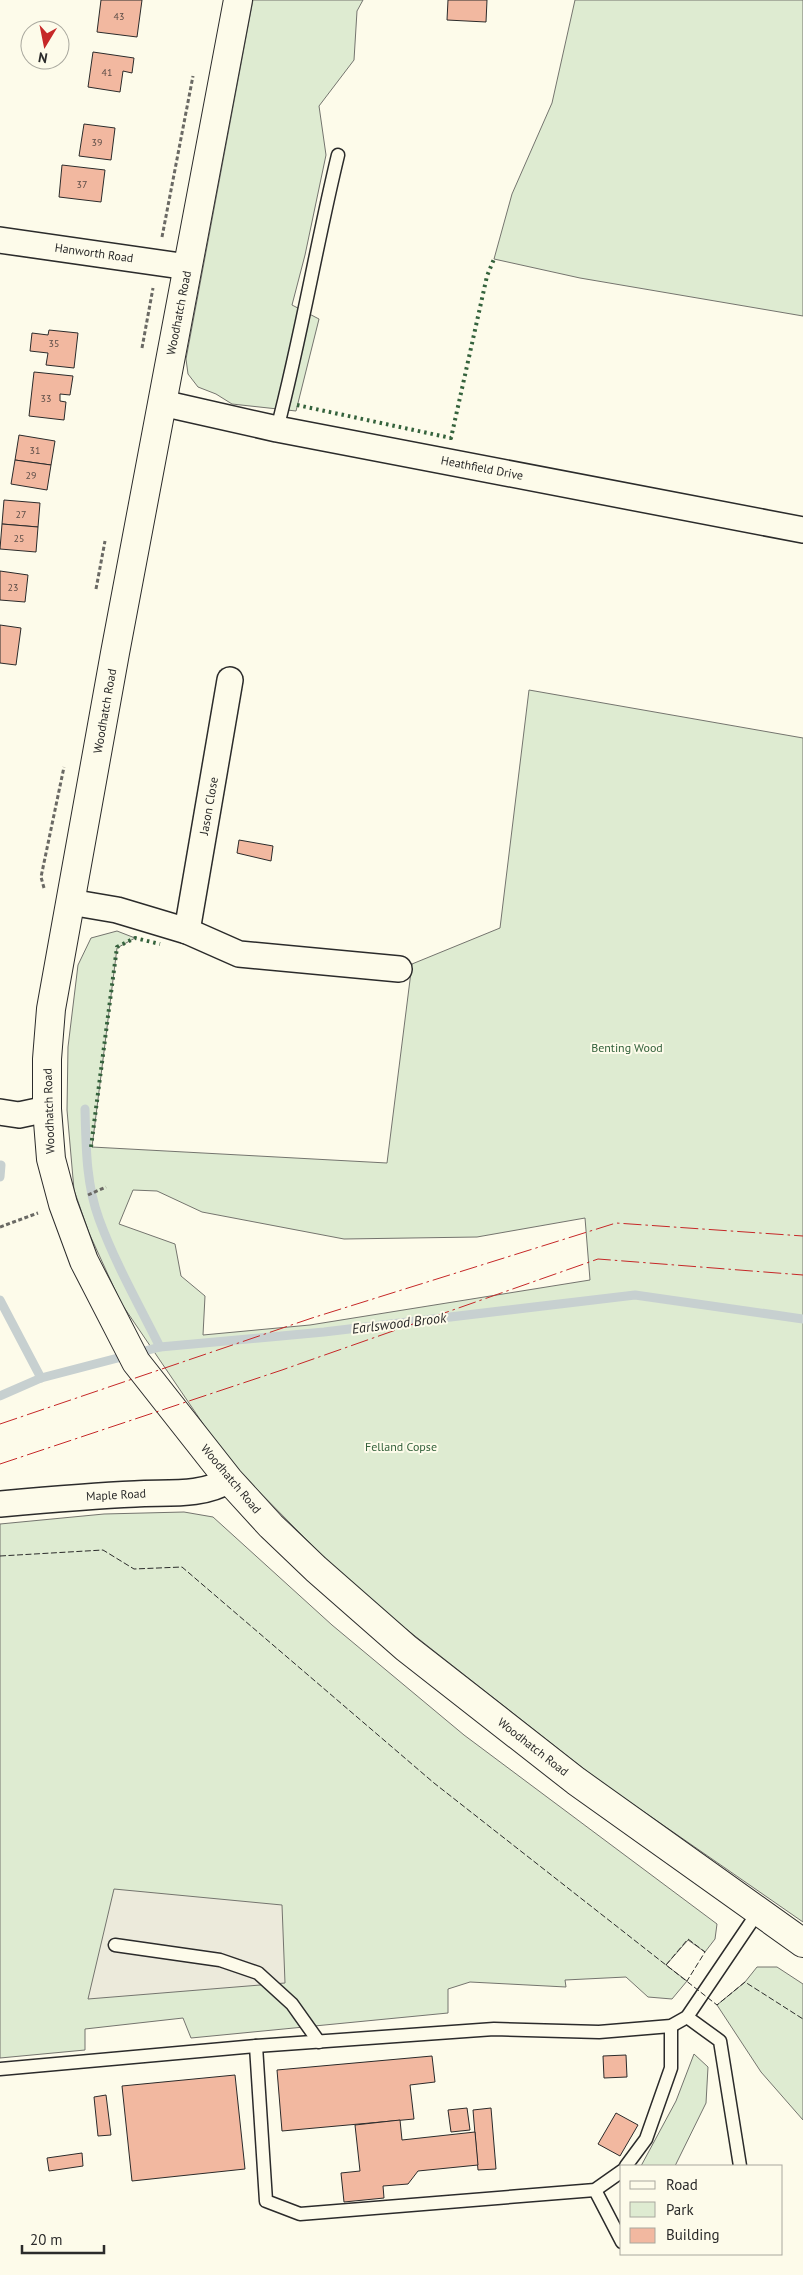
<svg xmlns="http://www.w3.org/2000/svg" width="803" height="2275" font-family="'PT Sans',sans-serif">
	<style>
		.green { fill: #deebd1; stroke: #74746e; fill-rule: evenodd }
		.parking { fill: #eceadb; stroke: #74746e }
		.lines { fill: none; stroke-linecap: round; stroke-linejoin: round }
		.stream { stroke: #c7d0d0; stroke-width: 9 }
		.building { fill: #f2b8a0; stroke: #2b2b2b }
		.lane-casing { stroke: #2b2b2b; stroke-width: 15 }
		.street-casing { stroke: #2b2b2b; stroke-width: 28 }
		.primary-casing { stroke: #2b2b2b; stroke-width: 30 }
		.path { stroke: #6a6964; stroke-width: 3; stroke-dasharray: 4 2.5; stroke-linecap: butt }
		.lane { stroke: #fdfbea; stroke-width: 12 }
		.street { stroke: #fdfbea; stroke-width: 25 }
		.primary { stroke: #fdfbea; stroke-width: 28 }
		.hedge { stroke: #34623c; stroke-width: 4; stroke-dasharray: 2.5 4; stroke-linecap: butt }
		.fence { stroke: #2b2b2b; stroke-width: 1; stroke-dasharray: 6 2.5; stroke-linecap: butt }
		.power { stroke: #c62828; stroke-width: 1; stroke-dasharray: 18 4 2.5 4; stroke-linecap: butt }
		.labels { text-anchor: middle; stroke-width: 4; stroke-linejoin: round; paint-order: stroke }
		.number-label { font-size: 10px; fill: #5d4e48 }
		.street-label { font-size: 12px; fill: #2b2b2b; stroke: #fdfbea }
		.park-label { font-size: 12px; fill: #34623c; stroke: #fdfbea }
		.water-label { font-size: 14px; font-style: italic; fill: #2b2b2b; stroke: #fdfbea }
	</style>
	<rect width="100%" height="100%" fill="#fdfbea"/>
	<!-- green -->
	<g class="green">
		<polygon points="253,0 363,0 357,11 354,60 319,106 326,155 305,255 292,305 319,319 296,411 232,404 216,394 198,387 188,374 186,359"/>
		<polygon points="575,0 803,0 803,316 580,278 494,259 512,194 552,103"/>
		<path d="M529,690L803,738V1922L598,1780L354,1588L227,1459L121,1303L89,1233L74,1190L67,1110L68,1047L78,965L91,938L117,931L135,938L117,948L92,1147L387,1163L412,964L500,928ZM133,1190L157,1191L202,1212L344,1239L477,1237L585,1218L590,1280L310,1325L203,1335L205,1296L181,1276L175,1244L119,1224Z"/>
		<polygon points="184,1512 213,1517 332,1625 464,1735 717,1924 715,1939 705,1952 688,1940 666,1965 687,1981 672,1999 648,1997 626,1977 565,1980 566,1987 470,1982 448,1989 448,2013 191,2038 183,2018 85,2029 85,2050 0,2058 0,1524 104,1514"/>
		<polygon points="757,1967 777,1967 803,1984 803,2120 761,2072 717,2005 745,1982"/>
		<polygon points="694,2054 708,2067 706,2103 675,2166 641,2166 676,2101"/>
	</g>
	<!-- parking -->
	<polygon class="parking" points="114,1889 282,1905 285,1983 88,1999"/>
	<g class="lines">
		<!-- stream -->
		<g class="stream">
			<path d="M85,1109C86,1146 86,1184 99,1219C115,1263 139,1305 160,1347"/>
			<polyline points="0,1177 1,1165"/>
			<polyline points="0,1300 41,1378"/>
			<polyline points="0,1396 41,1378 160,1347 324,1332 635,1295 803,1319"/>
		</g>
	</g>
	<!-- building -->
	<g class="building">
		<polygon points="101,0 142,0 137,37 97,32"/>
		<polygon points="448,0 487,0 486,22 447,20"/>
		<polygon points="93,52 134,58 132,73 123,71 120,92 88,87"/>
		<polygon points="84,124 115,128 111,160 79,156"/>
		<polygon points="62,165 105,170 101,202 59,197"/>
		<polygon points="49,330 78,333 74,368 46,365 48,353 30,351 32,333 48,335"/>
		<polygon points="34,372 73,376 70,395 60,394 60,401 66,402 64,420 29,416"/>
		<polygon points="19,435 55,441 51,465 15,460"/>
		<polygon points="15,460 51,465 47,490 11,484"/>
		<polygon points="4,500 40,503 38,527 2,524"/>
		<polygon points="2,524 38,527 36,552 0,549"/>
		<polygon points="0,571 28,575 25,602 0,600"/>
		<polygon points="0,625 21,628 16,665 0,663"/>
		<polygon points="239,840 273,846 271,861 237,853"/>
		<polygon points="626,2055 627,2077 604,2078 603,2056"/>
		<polygon points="432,2056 435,2082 410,2085 414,2119 282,2131 277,2070"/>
		<polygon points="235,2075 245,2169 132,2181 122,2086"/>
		<polygon points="106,2095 111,2135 98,2136 94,2097"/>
		<polygon points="467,2108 470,2130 451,2132 448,2110"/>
		<polygon points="491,2108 496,2169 478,2170 473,2110"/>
		<polygon points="616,2113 638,2125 620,2156 598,2144"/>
		<polygon points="400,2120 402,2140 475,2132 478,2165 418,2171 408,2184 383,2186 384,2198 344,2202 341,2173 360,2171 355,2125"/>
		<polygon points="82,2153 83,2166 49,2171 47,2158"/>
	</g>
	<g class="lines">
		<defs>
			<g id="lane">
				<path d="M277,429C301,338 316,246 338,155"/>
				<polyline points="115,1945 220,1960 258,1973 292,2004 319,2042"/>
				<polyline points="687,2017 720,2041 740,2166"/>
				<polyline points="256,2046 266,2201 300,2214 595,2190 622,2171"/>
				<polyline points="0,2069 256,2046 494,2029 599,2032 671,2026 687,2017 758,1912"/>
				<polyline points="626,2166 646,2139 671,2068 671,2026"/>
				<polyline points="595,2190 622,2242"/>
			</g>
			<g id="street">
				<polyline points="0,240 188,267"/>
				<polyline points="162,403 277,429 803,530"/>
				<polyline points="70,902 117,910 187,931 239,954 399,969"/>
				<polyline points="187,931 230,680"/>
				<polyline points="0,1112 19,1115 47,1109"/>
				<path d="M0,1504C45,1500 90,1496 135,1494C166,1492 201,1497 229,1480"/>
			</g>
			<polyline id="primary" points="238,0 115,653 51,1009 47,1059 47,1109 51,1159 63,1204 84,1261 136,1362 229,1480 271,1526 316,1569 406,1648 576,1781 803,1943"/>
		</defs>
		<!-- lane casing -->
		<use href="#lane" class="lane-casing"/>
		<!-- street casing -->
		<use href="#street" class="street-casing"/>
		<!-- primary casing -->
		<use href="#primary" class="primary-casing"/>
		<!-- path -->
		<g class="path">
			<polyline points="162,237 193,76"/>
			<polyline points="142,348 153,288"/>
			<polyline points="96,589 105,541"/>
			<polyline points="44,888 41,877 64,767"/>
			<polyline points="88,1195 106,1187"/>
			<polyline points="0,1227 38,1213"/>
		</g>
		<!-- lane -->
		<use href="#lane" class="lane"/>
		<!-- street -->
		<use href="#street" class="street"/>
		<!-- primary -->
		<use href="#primary" class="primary"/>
		<!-- hedge -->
		<g class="hedge">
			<polyline points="297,405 451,438 487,276 494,259"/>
			<polyline points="91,1147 117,947 135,938 160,944"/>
		</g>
		<!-- fence -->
		<g class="fence">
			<polyline points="0,1556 103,1550 134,1569 182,1567 434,1783 717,2005 745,1982 803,2019"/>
			<polyline points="666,1965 688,1939 705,1952 687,1981"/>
		</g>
		<!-- power -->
		<g class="power">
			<polyline points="0,1424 312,1318 616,1223 803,1236"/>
			<polyline points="0,1464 282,1370 598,1259 803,1275"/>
		</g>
	</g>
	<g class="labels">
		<!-- number labels -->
		<g class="number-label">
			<text x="119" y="20">43</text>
			<text x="107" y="76">41</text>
			<text x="97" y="146">39</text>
			<text x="82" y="188">37</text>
			<text x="54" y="347">35</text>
			<text x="46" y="402">33</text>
			<text x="35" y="454">31</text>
			<text x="31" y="479">29</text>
			<text x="21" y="518">27</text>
			<text x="19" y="542">25</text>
			<text x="13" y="591">23</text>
		</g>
		<!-- street labels -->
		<g class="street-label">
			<text transform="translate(94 253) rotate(8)" y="4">Hanworth Road</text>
			<text transform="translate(179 313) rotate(-79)" y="4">Woodhatch Road</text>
			<text transform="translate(482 468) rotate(11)" y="4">Heathfield Drive</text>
			<text transform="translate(105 711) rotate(-80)" y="4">Woodhatch Road</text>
			<text transform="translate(209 806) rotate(-80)" y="4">Jason Close</text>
			<text transform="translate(49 1111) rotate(-92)" y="4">Woodhatch Road</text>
			<text transform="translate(231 1479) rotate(50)" y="4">Woodhatch Road</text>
			<text transform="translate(116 1495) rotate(-3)" y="4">Maple Road</text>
			<text transform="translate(533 1747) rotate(38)" y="4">Woodhatch Road</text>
		</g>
		<!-- park labels -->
		<g class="park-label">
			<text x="627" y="1052">Benting Wood</text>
			<text x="401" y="1451">Felland Copse</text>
		</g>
		<!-- water labels -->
		<g class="water-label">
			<text transform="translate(399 1323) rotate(-7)" y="5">Earlswood Brook</text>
		</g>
	</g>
	<!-- legend -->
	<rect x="620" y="2165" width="162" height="90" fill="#fdfbea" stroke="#a9a89e"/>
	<rect x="630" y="2181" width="25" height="8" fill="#fdfbea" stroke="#a9a89e"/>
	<text x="666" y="2190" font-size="15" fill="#2b2b2b">Road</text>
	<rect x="630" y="2202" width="25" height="15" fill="#deebd1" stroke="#a9a89e"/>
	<text x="666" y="2215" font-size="15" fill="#2b2b2b">Park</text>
	<rect x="630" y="2228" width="25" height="15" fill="#f2b8a0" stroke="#a9a89e"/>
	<text x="666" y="2240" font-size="15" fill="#2b2b2b">Building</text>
	<!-- north arrow -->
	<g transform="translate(45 45) rotate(190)"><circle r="24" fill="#fdfbea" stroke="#a9a89e"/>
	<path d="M0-4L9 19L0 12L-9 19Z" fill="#c62828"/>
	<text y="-8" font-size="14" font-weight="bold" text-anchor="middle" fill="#2b2b2b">N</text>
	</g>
	<!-- scale -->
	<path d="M22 2245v8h82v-8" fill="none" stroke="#2b2b2b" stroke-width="2.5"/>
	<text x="30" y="2245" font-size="15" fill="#2b2b2b" stroke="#fdfbea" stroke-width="4" paint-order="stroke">20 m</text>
</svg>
